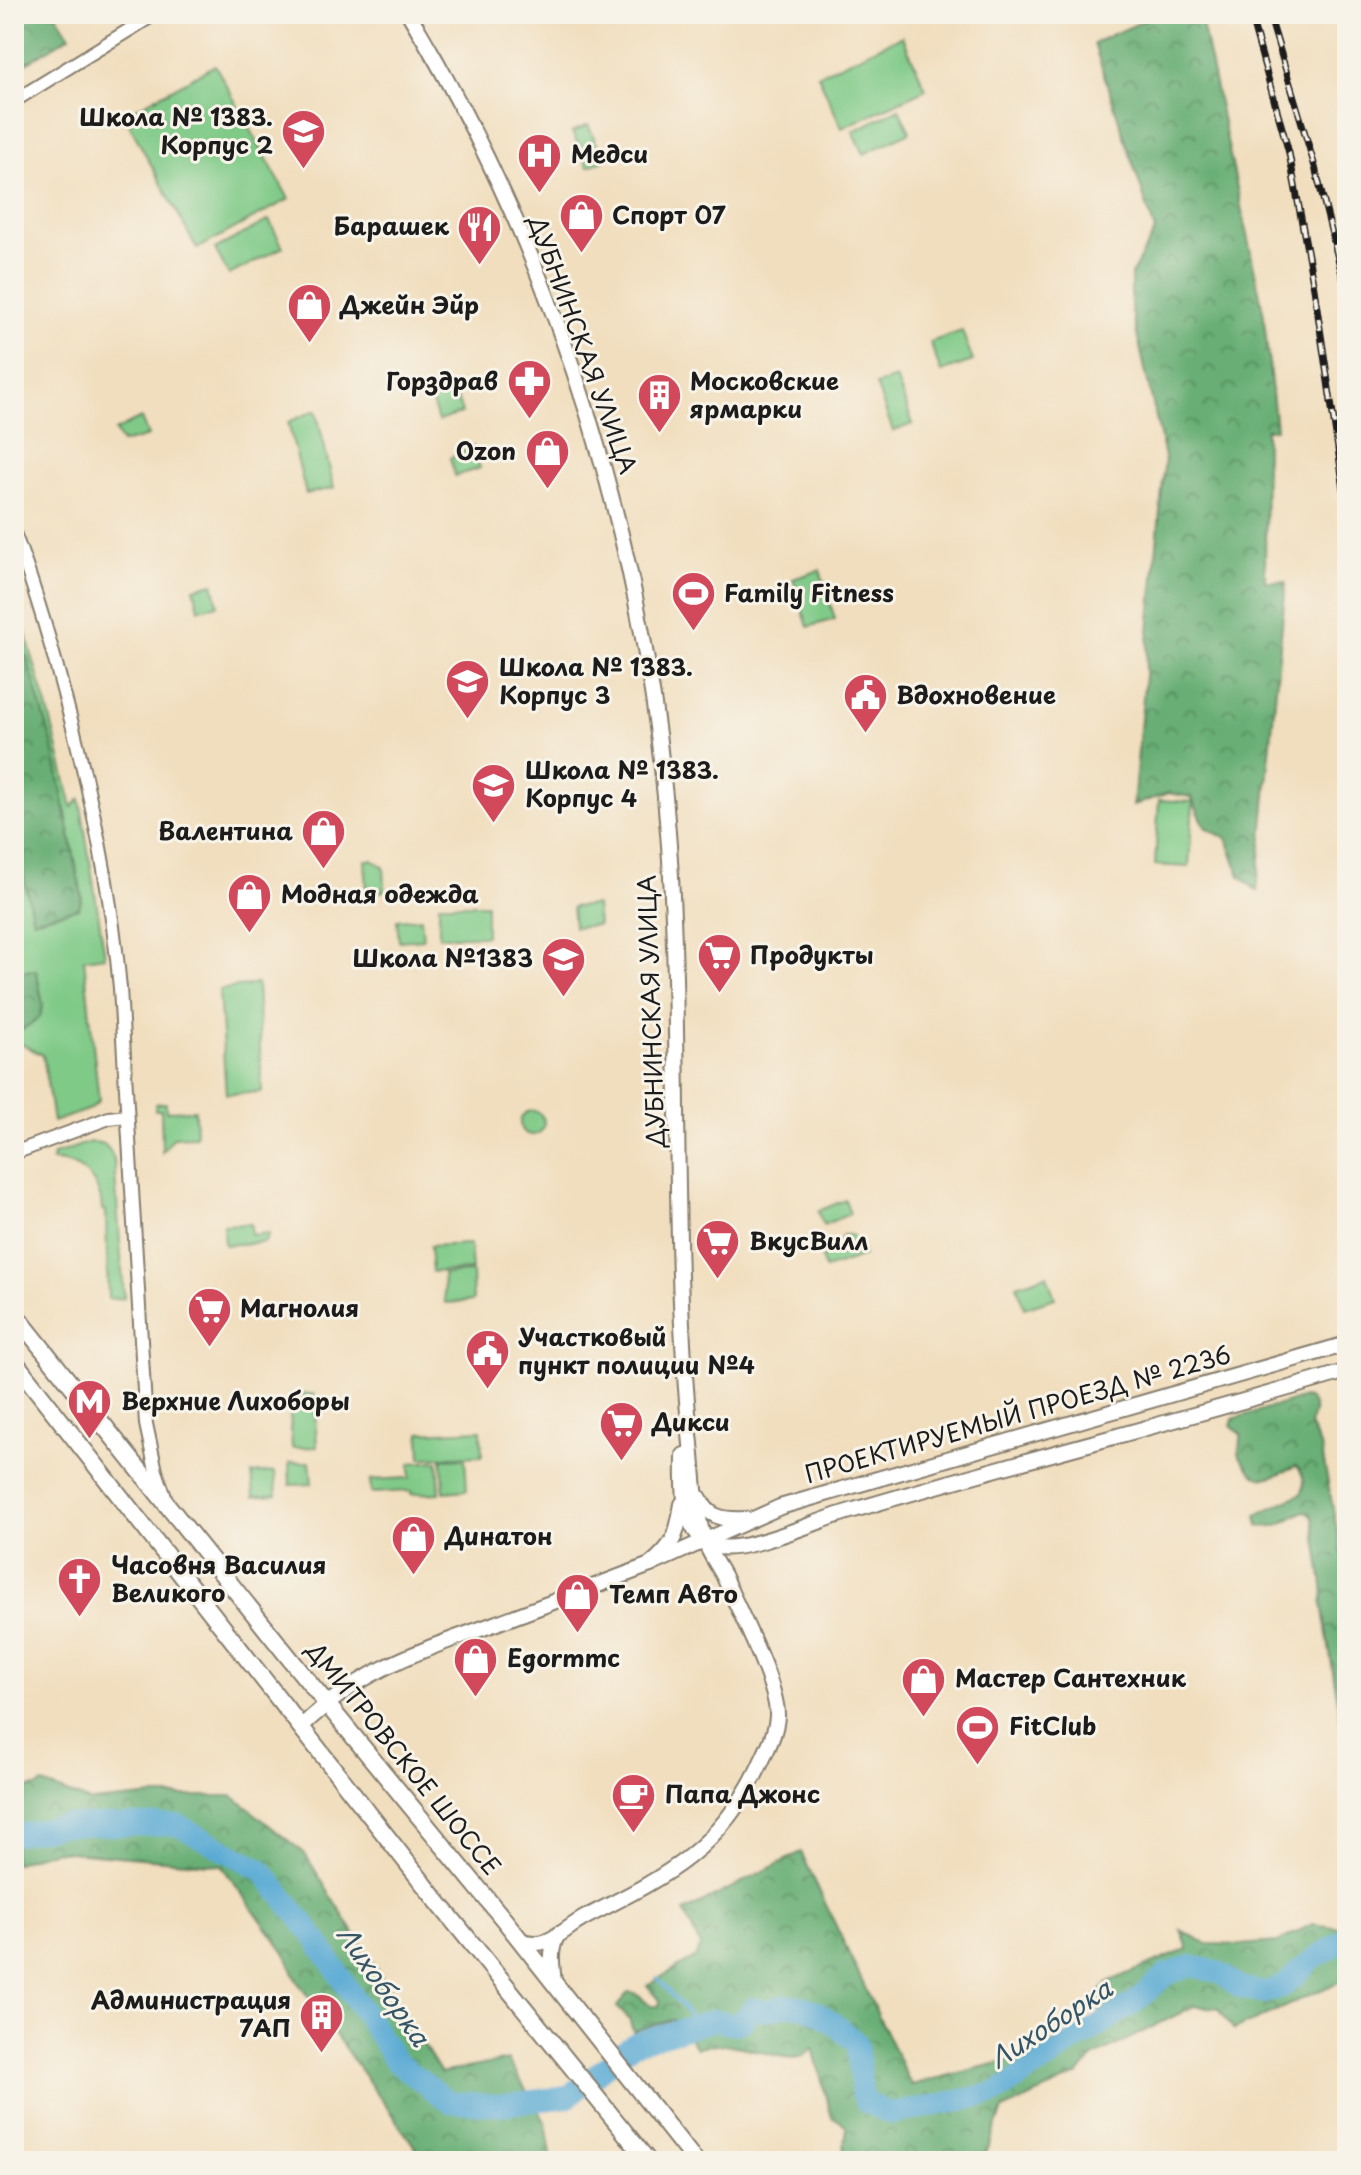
<svg xmlns="http://www.w3.org/2000/svg" width="1361" height="2175" font-family="'Playpen Sans',sans-serif">
	<style>
		.green { fill: #80ca88; stroke: #4e7352; stroke-width: 2 }
		.forest { fill: url(#forest-crowns); stroke: #426548; stroke-width: 2 }
		.lines { fill: none; stroke-linecap: round; stroke-linejoin: round }
		.stream { stroke: #5aaad4; stroke-width: 4 }
		.river { stroke: #5aaad4; stroke-width: 22 }
		.tertiary-casing { stroke: #867d6d; stroke-width: 16 }
		.secondary-casing { stroke: #867d6d; stroke-width: 18 }
		.primary-casing { stroke: #867d6d; stroke-width: 20 }
		.tertiary { stroke: #fff; stroke-width: 12 }
		.secondary { stroke: #fff; stroke-width: 14 }
		.primary { stroke: #fff; stroke-width: 16 }
		.rail-casing { stroke: #1c1c1c; stroke-width: 7 }
		.rail { stroke: #f7f3e8; stroke-width: 4; stroke-dasharray: 12; stroke-linecap: butt }
		.labels { text-anchor: middle; stroke-width: 6; stroke-linejoin: round; paint-order: stroke }
		.poi-label { font-size: 24px; font-weight: bold; fill: #1c1c1c; stroke: #f7f3e8; text-anchor: start }
		.street-label { font-size: 24px; fill: #1c1c1c; stroke: #f7f3e8 }
		.water-label { font-size: 26px; font-style: italic; fill: #355566; stroke: #f7f3e8 }
	</style>
	<defs>
		<pattern id="forest-crowns" width="20" height="18" patternUnits="userSpaceOnUse" patternTransform="scale(2)"><rect width="20" height="18" fill="#68ae74"/><path d="M2 6a3 3 0 1 1 6 0M12 15a3 3 0 1 1 6 0" fill="none" stroke="#558d5e"/></pattern>
	</defs>
	<rect width="100%" height="100%" fill="#f7f3e8"/>
	<filter id="ink" filterUnits="userSpaceOnUse"><feTurbulence type="fractalNoise" baseFrequency=".0125" numOctaves="2"/><feDisplacementMap in="SourceGraphic" scale="16" xChannelSelector="R" yChannelSelector="G"/><feConvolveMatrix kernelMatrix="1 2 1 2 8 2 1 2 1" color-interpolation-filters="sRGB"/></filter>
	<filter id="wash" filterUnits="userSpaceOnUse"><feTurbulence type="fractalNoise" baseFrequency=".006" numOctaves="4" result="noise"/><feDisplacementMap in="SourceGraphic" scale="32" xChannelSelector="R" yChannelSelector="G"/><feGaussianBlur stdDeviation="1.8" result="paint"/><feColorMatrix in="noise" values="0 0 0 0 0 0 0 0 0 0 0 0 0 0 0 0 0 1.4 0 .05"/><feComposite in="paint" operator="in"/></filter>
	<g filter="url(#wash)">
		<rect width="100%" height="100%" fill="#f1debe"/>
		<!-- green -->
		<g class="green">
			<polygon points="902,36 926,89 842,128 818,75"/>
			<polygon points="215,65 289,199 197,249 124,115"/>
			<polygon points="899,109 910,132 864,154 853,131"/>
			<polygon points="588,125 604,160 588,167 572,132"/>
			<polygon points="269,220 283,247 229,275 215,249"/>
			<polygon points="962,331 973,361 941,372 930,342"/>
			<polygon points="896,378 913,424 893,431 876,385"/>
			<polygon points="455,391 462,413 438,421 431,399"/>
			<polygon points="316,410 334,488 306,494 288,422"/>
			<polygon points="141,418 148,436 122,443 115,431"/>
			<polygon points="473,446 480,468 455,476 450,458"/>
			<polygon points="820,570 835,619 808,627 793,579"/>
			<polygon points="213,583 218,605 199,609 194,588"/>
			<polygon points="14,594 50,717 72,807 80,799 105,956 84,959 99,1101 90,1109 53,1122 43,1055 21,1044 14,1045"/>
			<polygon points="1159,800 1193,802 1189,867 1155,865"/>
			<polygon points="365,860 372,860 384,867 385,891 367,892"/>
			<rect x="439" y="904" width="47" height="32"/>
			<polygon points="596,905 598,925 574,927 572,907"/>
			<polygon points="421,918 423,939 399,941 397,920"/>
			<polygon points="257,984 262,1092 226,1094 219,990"/>
			<polygon points="166,1103 166,1111 195,1110 196,1136 174,1137 162,1152 161,1110 155,1110 155,1104"/>
			<circle cx="532" cy="1123" r="12"/>
			<path d="M90,1142C105,1142 109,1146 114,1160L124,1298L108,1299L106,1211L102,1210C101,1181 80,1161 52,1161L53,1155Z"/>
			<polygon points="845,1200 850,1214 823,1225 818,1211"/>
			<polygon points="251,1224 251,1235 269,1233 265,1242 224,1245 223,1225"/>
			<polygon points="843,1235 851,1235 859,1241 864,1256 825,1269 821,1257 834,1252"/>
			<polygon points="470,1244 472,1270 432,1272 430,1246"/>
			<polygon points="472,1272 473,1301 445,1303 443,1274"/>
			<polygon points="1047,1275 1055,1298 1024,1308 1017,1285"/>
			<polygon points="314,1394 317,1447 292,1448 289,1395"/>
			<polygon points="481,1430 482,1456 421,1458 420,1433"/>
			<polygon points="465,1458 467,1490 444,1492 442,1459"/>
			<polygon points="438,1461 440,1493 411,1494 411,1491 371,1493 370,1480 410,1478 410,1463"/>
			<polygon points="310,1462 312,1484 290,1485 289,1463"/>
			<polygon points="275,1472 277,1495 254,1497 252,1474"/>
		</g>
		<!-- forest -->
		<g class="forest">
			<polygon points="14,14 56,14 70,36 14,71"/>
			<path d="M1153,14H1200L1263,310L1276,429H1266L1265,581L1286,582L1257,891L1240,876L1227,839L1206,828L1191,797L1168,793L1133,806L1165,457L1131,308V275L1155,231L1094,44C1110,33 1140,26 1153,14Z"/>
			<polygon points="14,613 53,746 82,897 79,908 33,920 14,835"/>
			<polygon points="36,970 43,1005 40,1017 22,1030 14,999 14,979 24,971"/>
			<path d="M1302,1398L1308,1399C1319,1409 1313,1414 1310,1425L1321,1447L1347,1580V1759L1322,1604L1324,1592L1313,1518L1309,1512L1304,1511C1288,1519 1280,1529 1259,1526L1257,1515C1272,1507 1285,1501 1301,1494C1306,1485 1304,1473 1296,1466C1281,1472 1262,1487 1249,1469C1245,1464 1240,1459 1239,1452C1239,1435 1248,1439 1231,1425L1233,1419L1239,1417Z"/>
			<polygon points="43,1784 91,1802 155,1796 233,1796 305,1854 441,2073 508,2060 546,2123 551,2154 539,2161 425,2161 297,1981 285,1953 221,1865 58,1851 38,1855 14,1864 14,1789 37,1787"/>
			<path d="M801,1852L911,2085L1030,2055L1102,2017L1095,1997L1110,1981L1188,1949L1181,1930L1207,1944L1240,1945L1278,1942L1312,1924L1343,1928L1347,1932V1978L1234,2030L1218,2008L1194,2006L1093,2057L1078,2075L1003,2110L983,2161H842L847,2128L841,2121L832,2118L813,2048C810,2050 807,2054 803,2056C781,2065 732,2034 696,2048L679,2021L671,2020L633,2031L629,2019L617,2007L628,1992L635,1993L651,2006H659L660,2000L647,1985L696,1957L700,1945L684,1912Z"/>
		</g>
		<g class="lines">
			<!-- stream -->
			<polyline class="stream" points="657,1978 697,2024"/>
			<!-- river -->
			<path class="river" d="M14,1835L65,1825H178L262,1870L316,1939L396,2062L449,2102L499,2105L568,2097L635,2043L715,2020L735,2024L742,2021L754,2008C770,2013 769,2008 784,2006C813,2000 837,2027 857,2043L862,2095L867,2103L892,2114L996,2093L1134,2003L1167,1974L1191,1966L1218,1972L1240,1987L1263,1993L1284,1986L1312,1960L1347,1938"/>
		</g>
	</g>
	<g filter="url(#ink)">
		<g class="lines">
			<defs>
				<g id="tertiary">
					<polyline points="14,101 155,14"/>
					<path d="M14,533C34,584 49,637 63,690C90,788 111,887 120,988L146,1424L156,1471L165,1497"/>
					<polyline points="14,1153 109,1118 127,1116"/>
				</g>
				<g id="secondary">
					<path d="M409,14C559,263 649,555 669,845C683,1044 670,1245 691,1444C694,1474 695,1510 704,1539C708,1552 718,1565 724,1577C738,1609 778,1685 777,1716C776,1734 766,1751 759,1767C719,1851 664,1877 586,1917C561,1930 549,1951 520,1940"/>
					<path d="M684,1455C684,1485 679,1533 715,1546C742,1555 814,1522 844,1513C1010,1463 1180,1421 1347,1371"/>
					<path d="M700,1498C708,1518 724,1520 745,1519"/>
					<polyline points="650,1565 780,1507 1347,1344"/>
					<path d="M301,1727C361,1669 418,1652 494,1624C546,1605 598,1585 650,1565C675,1544 677,1535 682,1504"/>
					<path d="M554,1982C552,1964 549,1950 558,1934"/>
				</g>
				<g id="primary">
					<polyline points="14,1313 299,1670 505,1921 695,2161"/>
					<polyline points="14,1361 434,1897 648,2161"/>
				</g>
			</defs>
			<!-- tertiary casing -->
			<use href="#tertiary" class="tertiary-casing"/>
			<!-- secondary casing -->
			<use href="#secondary" class="secondary-casing"/>
			<!-- primary casing -->
			<use href="#primary" class="primary-casing"/>
			<!-- tertiary -->
			<use href="#tertiary" class="tertiary"/>
			<!-- secondary -->
			<use href="#secondary" class="secondary"/>
			<!-- primary -->
			<use href="#primary" class="primary"/>
			<defs>
				<g id="rail">
					<polyline points="1250,14 1289,153 1314,288 1347,509"/>
					<polyline points="1269,14 1315,167 1347,294"/>
				</g>
			</defs>
			<!-- rail casing -->
			<use href="#rail" class="rail-casing"/>
			<!-- rail -->
			<use href="#rail" class="rail"/>
		</g>
	</g>
	<!-- icons -->
	<defs>
		<symbol id="school-pin" viewBox="-11 -11 22 30"><path d="M0 17L-7.5 6A9.5 9.5 0 1 1 7.5 6Z" fill="#d1495b" stroke="#f7f3e8"/><path d="M0-5L7-2L0 1L-7-2ZM-4 1L0 2.5L4 1V4Q0 6-4 4Z" fill="#fff"/></symbol>
		<symbol id="hospital-pin" viewBox="-11 -11 22 30"><path d="M0 17L-7.5 6A9.5 9.5 0 1 1 7.5 6Z" fill="#d1495b" stroke="#f7f3e8"/><path d="M-5-5h3v3.5h4V-5h3V5h-3V1.5h-4V5h-3Z" fill="#fff"/></symbol>
		<symbol id="shop-pin" viewBox="-11 -11 22 30"><path d="M0 17L-7.5 6A9.5 9.5 0 1 1 7.5 6Z" fill="#d1495b" stroke="#f7f3e8"/><path d="M-5-2.5h2.3a2.7 3.5 0 0 1 5.4 0H5L5.5 6h-11ZM-1.5-2.5h3a1.5 2.3 0 0 0-3 0Z" fill="#fff"/></symbol>
		<symbol id="restaurant-pin" viewBox="-11 -11 22 30"><path d="M0 17L-7.5 6A9.5 9.5 0 1 1 7.5 6Z" fill="#d1495b" stroke="#f7f3e8"/><path d="M-5-6h1v4h1v-4h1v4h1v-4h1v5L-1.5 .5V6h-2V.5L-5-1ZM5-6V6H3V1.5H1.5Q1.5-4 5-6Z" fill="#fff"/></symbol>
		<symbol id="pharmacy-pin" viewBox="-11 -11 22 30"><path d="M0 17L-7.5 6A9.5 9.5 0 1 1 7.5 6Z" fill="#d1495b" stroke="#f7f3e8"/><path d="M-2-6h4v4h4v4h-4v4h-4v-4h-4v-4h4Z" fill="#fff"/></symbol>
		<symbol id="building-pin" viewBox="-11 -11 22 30"><path d="M0 17L-7.5 6A9.5 9.5 0 1 1 7.5 6Z" fill="#d1495b" stroke="#f7f3e8"/><path d="M-4-6H4V6H1V3H-1V6H-4ZM-2.5-4.3h1.7v1.8h-1.7ZM.8-4.3h1.7v1.8H.8ZM-2.5-1h1.7V.8h-1.7ZM.8-1h1.7V.8H.8Z" fill="#fff"/></symbol>
		<symbol id="stadium-pin" viewBox="-11 -11 22 30"><path d="M0 17L-7.5 6A9.5 9.5 0 1 1 7.5 6Z" fill="#d1495b" stroke="#f7f3e8"/><path d="M0-5a6.5 5 0 1 0 0 10a6.5 5 0 1 0 0-10ZM-3.5-1.8h7v3.6h-7Z" fill="#fff"/></symbol>
		<symbol id="civic-pin" viewBox="-11 -11 22 30"><path d="M0 17L-7.5 6A9.5 9.5 0 1 1 7.5 6Z" fill="#d1495b" stroke="#f7f3e8"/><path d="M-.6-6.5H3V-4.5H.6V-3L4-1V1h2V6H-6V1h2V-1L-.6-3ZM-1.2 2.5V6h2.4V2.5Z" fill="#fff"/></symbol>
		<symbol id="supermarket-pin" viewBox="-11 -11 22 30"><path d="M0 17L-7.5 6A9.5 9.5 0 1 1 7.5 6Z" fill="#d1495b" stroke="#f7f3e8"/><path d="M-6-5.5h2.5l.6 2H6L4.5 2H-2.5L-4.4-4H-6ZM-1.5 3.2a1.3 1.3 0 1 0 .1 0ZM3 3.2a1.3 1.3 0 1 0 .1 0Z" fill="#fff"/></symbol>
		<symbol id="metro-pin" viewBox="-11 -11 22 30"><path d="M0 17L-7.5 6A9.5 9.5 0 1 1 7.5 6Z" fill="#d1495b" stroke="#f7f3e8"/><path d="M-5.5 5V-5H-3L0 0L3-5H5.5V5H3V-.5L0 4L-3-.5V5Z" fill="#fff"/></symbol>
		<symbol id="church-pin" viewBox="-11 -11 22 30"><path d="M0 17L-7.5 6A9.5 9.5 0 1 1 7.5 6Z" fill="#d1495b" stroke="#f7f3e8"/><path d="M-1.2-6h2.4v3.5h3.3v2.4h-3.3V6h-2.4V-.1h-3.3v-2.4h3.3Z" fill="#fff"/></symbol>
		<symbol id="cafe-pin" viewBox="-11 -11 22 30"><path d="M0 17L-7.5 6A9.5 9.5 0 1 1 7.5 6Z" fill="#d1495b" stroke="#f7f3e8"/><path d="M-5.5-4.5H6V0H3Q3 3.5 0 3.5H-2.5Q-5.5 3.5-5.5 0ZM3-3.2v2h1.7v-2ZM-6 4.5H4V6H-6Z" fill="#fff"/></symbol>
	</defs>
	<g fill-rule="evenodd">
		<use href="#school-pin" x="278" y="106" width="51" height="69"/>
		<use href="#hospital-pin" x="514" y="130" width="51" height="69"/>
		<use href="#shop-pin" x="556" y="190" width="51" height="69"/>
		<use href="#restaurant-pin" x="454" y="202" width="51" height="69"/>
		<use href="#shop-pin" x="284" y="280" width="51" height="69"/>
		<use href="#pharmacy-pin" x="504" y="356" width="51" height="69"/>
		<use href="#building-pin" x="634" y="370" width="51" height="69"/>
		<use href="#shop-pin" x="522" y="426" width="51" height="69"/>
		<use href="#stadium-pin" x="668" y="568" width="51" height="69"/>
		<use href="#school-pin" x="442" y="656" width="51" height="69"/>
		<use href="#civic-pin" x="840" y="670" width="51" height="69"/>
		<use href="#school-pin" x="468" y="760" width="51" height="69"/>
		<use href="#shop-pin" x="298" y="806" width="51" height="69"/>
		<use href="#shop-pin" x="224" y="870" width="51" height="69"/>
		<use href="#supermarket-pin" x="694" y="930" width="51" height="69"/>
		<use href="#school-pin" x="538" y="934" width="51" height="69"/>
		<use href="#supermarket-pin" x="692" y="1216" width="51" height="69"/>
		<use href="#supermarket-pin" x="184" y="1284" width="51" height="69"/>
		<use href="#civic-pin" x="462" y="1326" width="51" height="69"/>
		<use href="#metro-pin" x="64" y="1376" width="51" height="69"/>
		<use href="#supermarket-pin" x="596" y="1398" width="51" height="69"/>
		<use href="#shop-pin" x="388" y="1512" width="51" height="69"/>
		<use href="#church-pin" x="54" y="1554" width="51" height="69"/>
		<use href="#shop-pin" x="552" y="1570" width="51" height="69"/>
		<use href="#shop-pin" x="450" y="1634" width="51" height="69"/>
		<use href="#shop-pin" x="898" y="1654" width="51" height="69"/>
		<use href="#stadium-pin" x="952" y="1702" width="51" height="69"/>
		<use href="#cafe-pin" x="608" y="1770" width="51" height="69"/>
		<use href="#building-pin" x="296" y="1990" width="51" height="69"/>
	</g>
	<g class="labels">
		<!-- poi labels -->
		<g class="poi-label">
			<text x="273" y="126" text-anchor="end">Школа № 1383.<tspan x="273" dy="28">Корпус 2</tspan></text>
			<text x="571" y="163">Медси</text>
			<text x="612" y="224">Спорт 07</text>
			<text x="449" y="235" text-anchor="end">Барашек</text>
			<text x="340" y="314">Джейн Эйр</text>
			<text x="498" y="390" text-anchor="end">Горздрав</text>
			<text x="690" y="390">Московские<tspan x="690" dy="28">ярмарки</tspan></text>
			<text x="516" y="460" text-anchor="end">Ozon</text>
			<text x="724" y="602">Family Fitness</text>
			<text x="499" y="676">Школа № 1383.<tspan x="499" dy="28">Корпус 3</tspan></text>
			<text x="896" y="704">Вдохновение</text>
			<text x="525" y="779">Школа № 1383.<tspan x="525" dy="28">Корпус 4</tspan></text>
			<text x="293" y="840" text-anchor="end">Валентина</text>
			<text x="281" y="903">Модная одежда</text>
			<text x="750" y="964">Продукты</text>
			<text x="533" y="967" text-anchor="end">Школа №1383</text>
			<text x="749" y="1250">ВкусВилл</text>
			<text x="240" y="1317">Магнолия</text>
			<text x="518" y="1346">Участковый<tspan x="518" dy="28">пункт полиции №4</tspan></text>
			<text x="121" y="1410">Верхние Лихоборы</text>
			<text x="652" y="1431">Дикси</text>
			<text x="445" y="1545">Динатон</text>
			<text x="111" y="1574">Часовня Василия<tspan x="111" dy="28">Великого</tspan></text>
			<text x="609" y="1603">Темп Авто</text>
			<text x="507" y="1667">Egormmc</text>
			<text x="955" y="1687">Мастер Сантехник</text>
			<text x="1009" y="1735">FitClub</text>
			<text x="665" y="1803">Папа Джонс</text>
			<text x="291" y="2009" text-anchor="end">Администрация<tspan x="291" dy="28">7АП</tspan></text>
		</g>
		<!-- street labels -->
		<g class="street-label">
			<text transform="translate(582 345) rotate(70)" y="8">ДУБНИНСКАЯ УЛИЦА</text>
			<text transform="translate(652 1011) rotate(-92)" y="8">ДУБНИНСКАЯ УЛИЦА</text>
			<text transform="translate(1018 1415) rotate(-16)" y="8">ПРОЕКТИРУЕМЫЙ ПРОЕЗД № 2236</text>
			<text transform="translate(403 1759) rotate(51)" y="8">ДМИТРОВСКОЕ ШОССЕ</text>
		</g>
		<!-- water labels -->
		<g class="water-label">
			<text transform="translate(383 1986) rotate(55)" y="9">Лихоборка</text>
			<text transform="translate(1051 2024) rotate(-33)" y="9">Лихоборка</text>
		</g>
	</g>
	<!-- margin -->
	<rect width="1361" height="2175" fill="none" stroke="#f7f3e8" stroke-width="48"/>
</svg>
